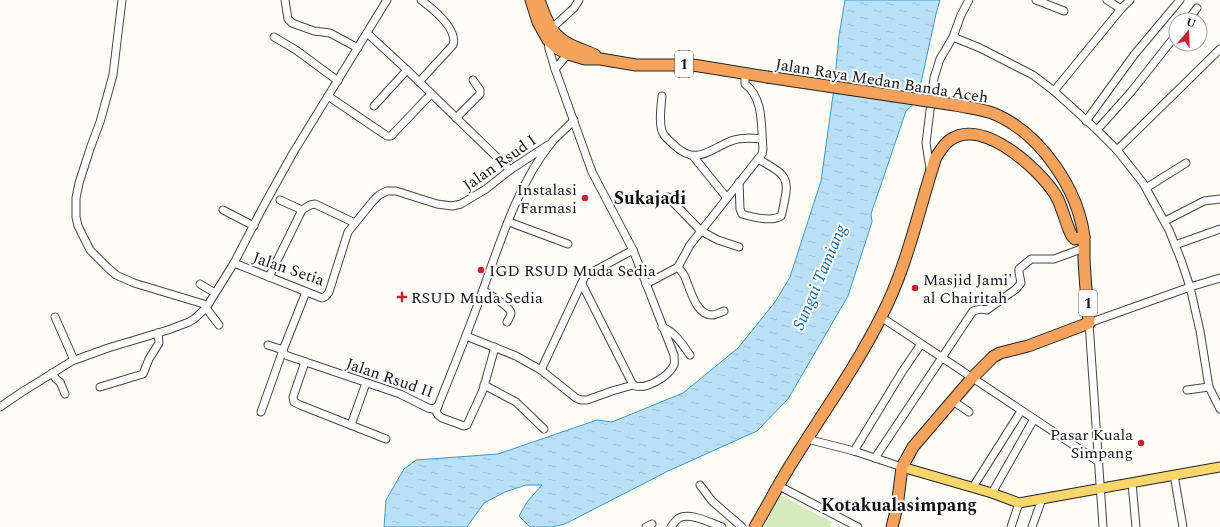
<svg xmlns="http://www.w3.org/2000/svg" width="1220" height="527" font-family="Spectral,serif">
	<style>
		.grass { fill: #d5ebbd }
		.water { fill: url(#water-ripples); stroke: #3f96cf }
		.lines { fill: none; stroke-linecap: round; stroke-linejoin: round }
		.minor-casing { stroke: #444; stroke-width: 9 }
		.major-casing { stroke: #222; stroke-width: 11 }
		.highway-casing { stroke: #222; stroke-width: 13 }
		.minor { stroke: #fff; stroke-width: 7 }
		.major { stroke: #f9d66b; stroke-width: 9 }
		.highway { stroke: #f5a25d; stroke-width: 11 }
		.highway-bridge-casing { stroke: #222; stroke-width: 13; stroke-linecap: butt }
		.highway-bridge { stroke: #f5a25d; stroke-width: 11 }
		.poi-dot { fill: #c4262e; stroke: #fff; stroke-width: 1.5 }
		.labels { text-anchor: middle; stroke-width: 4; stroke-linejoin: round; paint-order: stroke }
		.shield { fill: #fff; stroke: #585858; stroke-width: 1 }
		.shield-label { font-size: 15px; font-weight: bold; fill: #111 }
		.street-label { font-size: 16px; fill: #111; stroke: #fff }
		.poi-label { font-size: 16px; fill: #111; stroke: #fff; text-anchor: start }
		.water-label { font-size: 17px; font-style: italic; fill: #1768a6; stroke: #fff }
		.quarter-label { font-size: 18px; font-weight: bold; fill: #111; stroke: #fff }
	</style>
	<defs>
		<pattern id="water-ripples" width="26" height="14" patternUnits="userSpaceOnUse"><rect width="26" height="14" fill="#b9e0f7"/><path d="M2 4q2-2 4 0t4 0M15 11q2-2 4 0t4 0" fill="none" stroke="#9ebfd3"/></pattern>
	</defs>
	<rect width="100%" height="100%" fill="#fffdf5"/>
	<!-- grass -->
	<polygon class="grass" points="780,495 832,522 830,527 764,527"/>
	<!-- water -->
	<polygon class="water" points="845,0 940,0 936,14 917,101 906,111 871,214 872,222 848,296 788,399 757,431 668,471 565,524 552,527 530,527 519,516 527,502 542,485 526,485 505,492 484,503 467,527 384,527 386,500 404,469 416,460 498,454 597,420 612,422 683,393 738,348 775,302 790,277 821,181 834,88 839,36"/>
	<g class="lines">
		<defs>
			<g id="minor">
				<polyline points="122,0 113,75 100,122 91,146 79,183 76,198 76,217 78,226 90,250 108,268 116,275 134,283 207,305"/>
				<polyline points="285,0 288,19 292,23 314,31 330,33 358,48"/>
				<polyline points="1036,0 1064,11"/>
				<polyline points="1107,0 1121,9"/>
				<polyline points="1188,20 1197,8"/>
				<polyline points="551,29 574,8 579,0"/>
				<polyline points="367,33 407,70 510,170"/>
				<polyline points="274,37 296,50 338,81"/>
				<polyline points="953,37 980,48 1033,75 1054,91 1097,130 1117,150 1143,183 1169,230 1181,260 1190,287 1200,331 1209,387 1220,409"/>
				<polyline points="555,69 568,54"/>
				<path d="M419,82L453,45C458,29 433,9 421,0"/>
				<polyline points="1054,91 1121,9 1130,0"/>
				<polyline points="328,96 387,136 391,136 431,94"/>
				<path d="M662,96C661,106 658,127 664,135C667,139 672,143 675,146C697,166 710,149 731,141C741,137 752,138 762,139"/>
				<polyline points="374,106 407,70"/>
				<polyline points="456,118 480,94 480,90 473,80"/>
				<polyline points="1086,121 1134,55 1180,0"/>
				<polyline points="1097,130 1131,92 1176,35"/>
				<polyline points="1117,150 1220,49"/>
				<polyline points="693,156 727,198"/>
				<polyline points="930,169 926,143 934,78 940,59 953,37 961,15 969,0"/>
				<path d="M739,182L740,209L742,214C752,217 772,222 781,216C783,211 784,204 785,198C791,173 776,170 758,159"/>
				<polyline points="1146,188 1186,163"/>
				<polyline points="668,197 701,231 718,240 739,247"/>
				<polyline points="280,200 302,210 310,205 315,204 355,223"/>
				<polyline points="223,210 254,226"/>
				<polyline points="1165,221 1204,201 1220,199"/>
				<polyline points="509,222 568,244"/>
				<polyline points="1175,245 1220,229"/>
				<path d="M234,263L322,298C326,297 327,295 329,292L348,232L373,201L379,195L387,191H396L437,204L452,206L461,204L486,189L510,170L548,145"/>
				<path d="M678,267C680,270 682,272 684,275C690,287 695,315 712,315C716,315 721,312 724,311"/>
				<polyline points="269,277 302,210"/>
				<polyline points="200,284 215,293"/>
				<polyline points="582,284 633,385"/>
				<path d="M646,284L678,267L690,245L762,154L763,149C761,127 764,98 745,84V73"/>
				<path d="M483,290C488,294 510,306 511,313C511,316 508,320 507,322"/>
				<polyline points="206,308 219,325"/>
				<polyline points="55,317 74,360"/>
				<polyline points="881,317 1099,462"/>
				<path d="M662,327C675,332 682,344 690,355"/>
				<path d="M466,336L516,356L541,370L576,398L581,400H587L612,391L633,385C645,391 668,377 674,365C675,362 674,359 674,355L633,250L592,172L555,69L549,49L548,40"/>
				<polyline points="268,345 283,350"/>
				<path d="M283,350L284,354L288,356L400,394L428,408L433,409L438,406C452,371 466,337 479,301C498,249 516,186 552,142C559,134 567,128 574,120"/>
				<polyline points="305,362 293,397 294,402 300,405 386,439"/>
				<polyline points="541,370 585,276 633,250"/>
				<polyline points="52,373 56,379 60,382 65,394"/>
				<polyline points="484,385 516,402 544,429"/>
				<polyline points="100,387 143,374 149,359 159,343 158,333"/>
				<polyline points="1187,390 1209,387"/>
				<polyline points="953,401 969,412"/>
				<polyline points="438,406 436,411 438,415 442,418 464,426 467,425 483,390 495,347"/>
				<polyline points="0,407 22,392 72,361 108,348 168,330 189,322 194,319 206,308 234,263 263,207 293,153 387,0"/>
				<polyline points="261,412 283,350 306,292"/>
				<polyline points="351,425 366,383"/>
				<polyline points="807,439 854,451 902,467"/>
				<polyline points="854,451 902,372 921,344"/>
				<polyline points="875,458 973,311 981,309 987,310 1016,289 1021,283 1019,272 1019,269 1031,259 1054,259 1084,248"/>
				<polyline points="1174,475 1183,527"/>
				<polyline points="1132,483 1136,527"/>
				<polyline points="700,485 712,501 742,527"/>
				<polyline points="779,486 858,527"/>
				<polyline points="973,487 1021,411"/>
				<polyline points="992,493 1034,419"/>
				<polyline points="646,527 652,524"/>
				<path d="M671,527C673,524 676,520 679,518C690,512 711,523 722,527"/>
				<polyline points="1011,527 1019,503"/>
				<polyline points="1032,527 1042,499"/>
				<polyline points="1103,527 1089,323 1190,287 1220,278"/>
			</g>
			<polyline id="major" points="902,467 992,493 1019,503 1220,467"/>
			<g id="highway">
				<polyline points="531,0 538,22 548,40 558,49 568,54 585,59 600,59 636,65 693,65 767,77"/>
				<path d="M539,0C546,19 551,36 571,45C579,49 587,51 595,55"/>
				<path d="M755,527C768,505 779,483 793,461C822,414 856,367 881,317C908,265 918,211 936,157C940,151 944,144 950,140C982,117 1038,168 1055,194C1063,207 1065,223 1072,236L1075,239L1084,237"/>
				<path d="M892,527L897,507L902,467L913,447L972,378L993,357L1000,353L1028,346L1089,323C1087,301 1085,280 1084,259C1084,252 1084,244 1084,237C1078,189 1041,135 997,115C984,109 969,108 955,105"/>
			</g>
		</defs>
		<!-- minor casing -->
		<use href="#minor" class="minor-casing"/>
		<!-- major casing -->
		<use href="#major" class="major-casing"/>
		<!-- highway casing -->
		<use href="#highway" class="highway-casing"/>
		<!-- minor -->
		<use href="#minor" class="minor"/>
		<!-- major -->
		<use href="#major" class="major"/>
		<!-- highway -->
		<use href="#highway" class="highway"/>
		<defs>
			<polyline id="highway-bridge" points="767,77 955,105"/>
		</defs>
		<!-- highway-bridge casing -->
		<use href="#highway-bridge" class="highway-bridge-casing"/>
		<!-- highway-bridge -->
		<use href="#highway-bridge" class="highway-bridge"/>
	</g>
	<!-- markers -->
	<g class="poi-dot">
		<circle cx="585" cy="198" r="4"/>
		<circle cx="481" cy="270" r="4"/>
		<circle cx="915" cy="288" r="4"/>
		<path d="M400 291h4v4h4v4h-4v4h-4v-4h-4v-4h4z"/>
		<circle cx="1141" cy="443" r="4"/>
	</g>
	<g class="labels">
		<!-- shield labels -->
		<g class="shield">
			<rect x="675" y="51" width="18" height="26" rx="3"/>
			<rect x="1079" y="290" width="18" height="26" rx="3"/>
		</g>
		<g class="shield-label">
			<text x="684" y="69">1</text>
			<text x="1088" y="308">1</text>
		</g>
		<!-- street labels -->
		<g class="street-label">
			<text transform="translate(882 80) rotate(9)" y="6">Jalan Raya Medan Banda Aceh</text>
			<text transform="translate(499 162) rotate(-35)" y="6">Jalan Rsud I</text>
			<text transform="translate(289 268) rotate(19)" y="6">Jalan Setia</text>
			<text transform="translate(390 377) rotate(19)" y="6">Jalan Rsud II</text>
		</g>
		<!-- poi labels -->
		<g class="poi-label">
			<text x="577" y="195" text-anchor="end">Instalasi<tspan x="577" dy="18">Farmasi</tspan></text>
			<text x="489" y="276">IGD RSUD Muda Sedia</text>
			<text x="923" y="285">Masjid Jami'<tspan x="923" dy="18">al Chairitah</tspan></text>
			<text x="411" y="303">RSUD Muda Sedia</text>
			<text x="1133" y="440" text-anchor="end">Pasar Kuala<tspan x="1133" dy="18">Simpang</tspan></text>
		</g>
		<!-- water labels -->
		<g class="water-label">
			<text transform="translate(819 277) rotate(-67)" y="6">Sungai Tamiang</text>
		</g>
		<!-- quarter labels -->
		<g class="quarter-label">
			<text x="650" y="204">Sukajadi</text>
			<text x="899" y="511">Kotakualasimpang</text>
		</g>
	</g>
	<!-- north arrow -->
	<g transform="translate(1188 32) rotate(19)"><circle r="19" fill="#ffffff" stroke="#a0a0a0"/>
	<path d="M0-3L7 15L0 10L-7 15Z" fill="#c4262e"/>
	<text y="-6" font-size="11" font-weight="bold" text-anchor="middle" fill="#111111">U</text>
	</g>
</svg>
